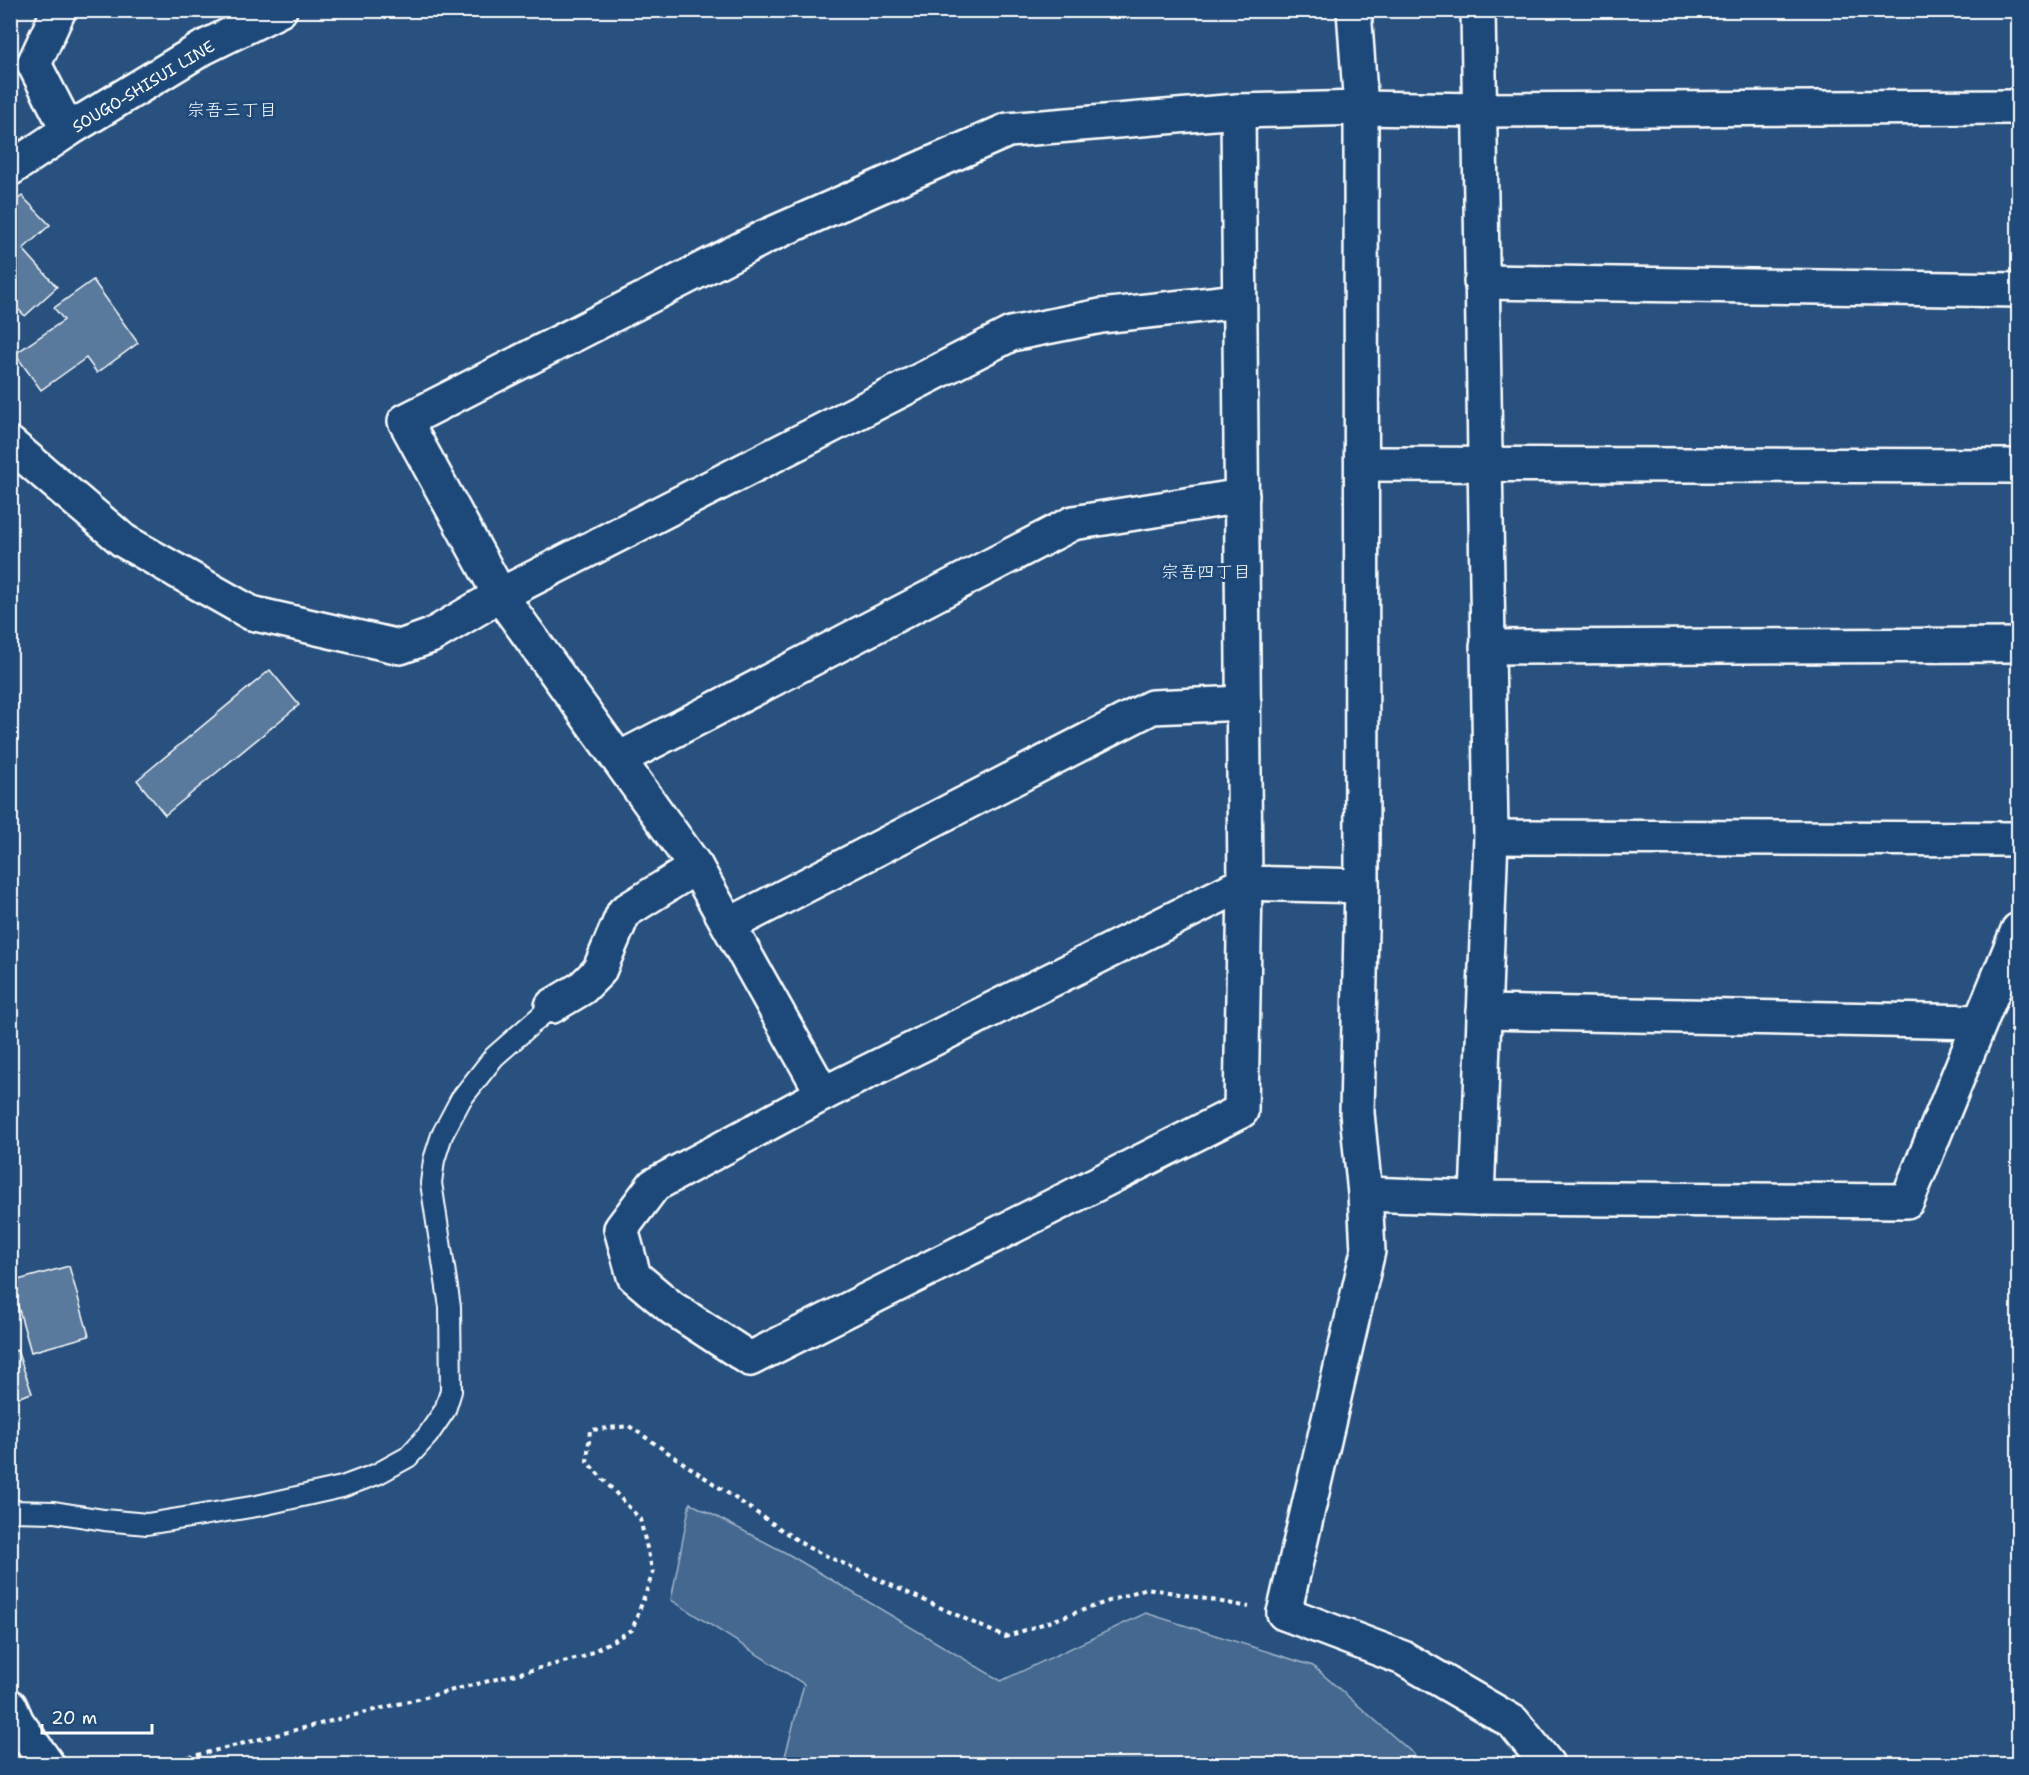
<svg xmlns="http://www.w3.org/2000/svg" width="2029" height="1775" font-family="'Shantell Sans','Klee One',sans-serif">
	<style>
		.green { fill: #446890; stroke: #a2b4c8; stroke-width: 1.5 }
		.building { fill: #5a7a9d; stroke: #fff; stroke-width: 1.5 }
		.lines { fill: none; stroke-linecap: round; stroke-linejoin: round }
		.lane-casing { stroke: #fff; stroke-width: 24 }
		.street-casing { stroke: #fff; stroke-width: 38 }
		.secondary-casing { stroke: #fff; stroke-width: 38 }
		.highway-casing { stroke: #fff; stroke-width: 38 }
		.path { stroke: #fff; stroke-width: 4; stroke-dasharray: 4.5 4.5; stroke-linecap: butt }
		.lane { stroke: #1f4a7a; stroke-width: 20 }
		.street { stroke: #1f4a7a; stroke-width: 33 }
		.secondary { stroke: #1f4a7a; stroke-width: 33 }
		.highway { stroke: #1f4a7a; stroke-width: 33 }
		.labels { text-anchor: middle; stroke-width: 6; stroke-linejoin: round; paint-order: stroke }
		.street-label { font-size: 16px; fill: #fff; stroke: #1f4a7a }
		.neighbourhood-label { font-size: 18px; fill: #fff; stroke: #1f4a7a }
	</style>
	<rect width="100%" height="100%" fill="#28517f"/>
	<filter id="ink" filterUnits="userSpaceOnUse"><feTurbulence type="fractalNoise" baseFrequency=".0167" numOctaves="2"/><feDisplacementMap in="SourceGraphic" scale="12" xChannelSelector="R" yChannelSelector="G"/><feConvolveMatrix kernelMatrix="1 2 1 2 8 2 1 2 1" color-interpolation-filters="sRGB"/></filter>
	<g filter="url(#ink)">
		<!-- green -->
		<polygon class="green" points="690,1503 788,1554 1001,1681 1146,1613 1313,1666 1425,1764 783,1764 804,1684 671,1600"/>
		<!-- building -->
		<g class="building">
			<polygon points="22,196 50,225 23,249 57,287 25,316 10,301 10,206"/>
			<polygon points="93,280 138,343 97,373 86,358 41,390 15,354 64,320 54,308"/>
			<polygon points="270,670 299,705 165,815 137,780"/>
			<polygon points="69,1266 89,1336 31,1352 11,1282"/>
			<polygon points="17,1350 32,1393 10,1400 10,1353"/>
		</g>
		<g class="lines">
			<defs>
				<polyline id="lane" points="10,1511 54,1512 104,1520 147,1524 257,1506 342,1487 377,1474 408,1457 428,1435 445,1410 451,1391 450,1307 431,1183 434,1160 442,1135 461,1099 494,1057 552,1006"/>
				<g id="street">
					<polyline points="59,10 34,64 68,130"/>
					<polyline points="1238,111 1245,883 1241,1111 750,1359 672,1308 634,1276 621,1229 654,1185 823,1094 1245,883 1362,886"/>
					<polyline points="1481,282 2018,290"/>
					<polyline points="10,444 124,541 251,613 400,647 431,636 500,595 1011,334 1101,316 1239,301"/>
					<polyline points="1362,464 2018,466"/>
					<polyline points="1487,647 2018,645"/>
					<polyline points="619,759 1073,523 1242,496"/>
					<polyline points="1491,837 2018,839"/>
					<polyline points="729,925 1152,707 1244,703"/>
					<polyline points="552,1006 582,988 599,971 624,912 696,867"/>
					<polyline points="1484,1012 1980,1022"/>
					<polyline points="823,1094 696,867 500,595 405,421 765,237 1008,130 1238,111 1361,108 1478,110 2018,107"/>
					<polyline points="1365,1194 1477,1198 1907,1201 2018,930"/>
					<polyline points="1477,1198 1491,837 1478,10"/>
					<polyline points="1284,1613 1403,1658 1513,1722 1547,1764"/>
				</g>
				<g id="secondary">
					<polyline points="10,169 68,130 203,48 280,10"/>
					<polyline points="1284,1613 1368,1251 1365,1194 1357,1113 1362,886 1361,108 1354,10"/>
				</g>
				<polyline id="highway" points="10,1706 17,1722 47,1764"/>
			</defs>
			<!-- lane casing -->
			<use href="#lane" class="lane-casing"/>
			<!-- street casing -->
			<use href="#street" class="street-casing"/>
			<!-- secondary casing -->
			<use href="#secondary" class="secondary-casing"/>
			<!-- highway casing -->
			<use href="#highway" class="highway-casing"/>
			<!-- path -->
			<polyline class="path" points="162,1764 583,1657 632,1630 653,1573 640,1519 587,1462 590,1430 629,1426 807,1547 1005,1637 1147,1588 1249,1607"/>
			<!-- lane -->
			<use href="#lane" class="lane"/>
			<!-- street -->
			<use href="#street" class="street"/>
			<!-- secondary -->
			<use href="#secondary" class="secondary"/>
			<!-- highway -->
			<use href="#highway" class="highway"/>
		</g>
	</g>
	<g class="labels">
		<!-- street labels -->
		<g class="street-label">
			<text transform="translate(143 86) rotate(-31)" y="6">SOUGO-SHISUI LINE</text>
		</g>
		<!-- neighbourhood labels -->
		<g class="neighbourhood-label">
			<text x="232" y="116">宗吾三丁目</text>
			<text x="1206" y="578">宗吾四丁目</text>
		</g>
	</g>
	<!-- margin -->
	<rect width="2029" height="1775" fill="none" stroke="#1f4a7a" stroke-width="36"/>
	<rect x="18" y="18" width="1993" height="1739" fill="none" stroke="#fff" stroke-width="2" filter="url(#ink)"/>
	<!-- scale -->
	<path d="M42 1724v9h110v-9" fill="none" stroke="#ffffff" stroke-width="3"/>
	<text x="51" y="1724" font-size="18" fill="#ffffff" stroke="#1f4a7a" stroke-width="4.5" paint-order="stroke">20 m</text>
</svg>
